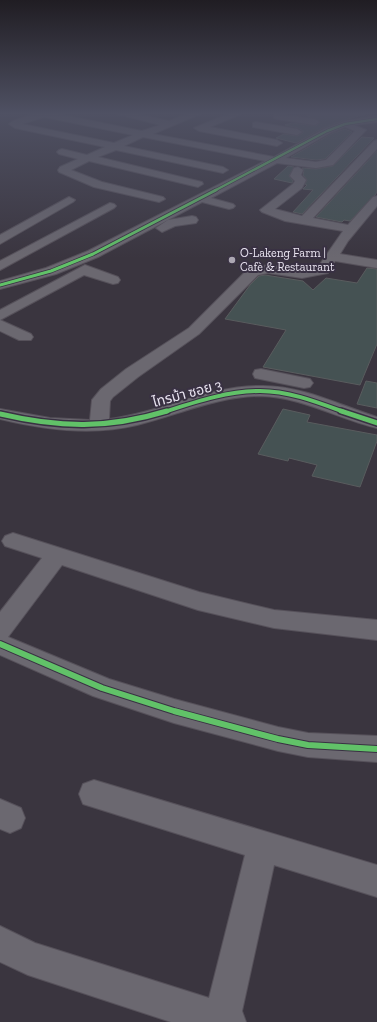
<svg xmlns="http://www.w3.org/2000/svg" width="377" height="1022" font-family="'Zilla Slab','Noto Sans Thai',serif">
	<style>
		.building { fill: #455253; stroke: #595c5e }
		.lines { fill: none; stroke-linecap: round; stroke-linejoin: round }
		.minor-casing { stroke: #56515a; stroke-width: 2 }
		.minor { fill: #6b6870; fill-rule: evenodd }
		.cycleway-far4-casing { stroke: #393143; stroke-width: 3.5 }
		.cycleway-far3-casing { stroke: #393143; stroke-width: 4.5 }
		.cycleway-far2-casing { stroke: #393143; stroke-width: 6 }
		.cycleway-far1-casing { stroke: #393143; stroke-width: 8 }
		.cycleway-casing { stroke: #393143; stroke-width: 8 }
		.cycleway-far4 { stroke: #61c268; stroke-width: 2.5 }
		.cycleway-far3 { stroke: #61c268; stroke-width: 3 }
		.cycleway-far2 { stroke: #61c268; stroke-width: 4 }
		.cycleway-far1 { stroke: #61c268; stroke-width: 5 }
		.cycleway { stroke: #61c268; stroke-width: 6 }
		.poi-dot { fill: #aca7b2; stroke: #393143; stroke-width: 1.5 }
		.labels { text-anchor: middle; stroke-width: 4; stroke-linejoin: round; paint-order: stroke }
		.far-poi-label { font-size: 12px; fill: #e9e4f0; stroke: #393143; text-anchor: start }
		.street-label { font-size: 14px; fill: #e9e4f0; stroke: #393143 }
	</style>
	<rect width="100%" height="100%" fill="#3a353f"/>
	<!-- building -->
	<g class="building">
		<polygon points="311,114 366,114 344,120 323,128 296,143 276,138 284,134 297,136 303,133 303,131 298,128 285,125 292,123 316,126 320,122 315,118 307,116"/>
		<polygon points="345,129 352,132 325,159 316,160 291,157 331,134"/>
		<polygon points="362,137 374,138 302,214 293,212 313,190 303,189 307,185 305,184 307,180 303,175 304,170 302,168 316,169 333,166"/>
		<polygon points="377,151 377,192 375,195 350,221 344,220 342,222 316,217"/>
		<polygon points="288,166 294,167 289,176 293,181 292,183 274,179"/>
		<polygon points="367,268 377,269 377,344 360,385 263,367 286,330 225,319 250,285 259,276 265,275 303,281 313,290 326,278 357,283"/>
		<polygon points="366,381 377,383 377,408 357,404"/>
		<polygon points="283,409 310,415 307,422 377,435 377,441 360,487 312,476 317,465 289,458 288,461 258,454"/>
	</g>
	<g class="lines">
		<defs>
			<g id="minor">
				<path d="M33,114H58L142,131L160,125L118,114H137L169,121L187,114H200L153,134L274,157L324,129L345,121L377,116V122L354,125L366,130L333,165L316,168L277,163L211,198L233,204L235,206L233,208L229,209L202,202L98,257L56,274L0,289V281L46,268L88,251L265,161L143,137L124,146L223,167L228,170L223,173L116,150L98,157L202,182L203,184L198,187L89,161L71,170L102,182L163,197L165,199L159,202L94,187L59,172L58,170L60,167L78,159L59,154L57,152L59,150L62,149L87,155L105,147L15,128L9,124L13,121ZM44,117L133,135L114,143L22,124ZM345,127L355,131L326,160L316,162L286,158L330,133Z"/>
				<polygon points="228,114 241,114 210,127 277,140 282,143 277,146 199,131 194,128"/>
				<polygon points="274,114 315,119 319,122 315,125 277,119 274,118"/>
				<polygon points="256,122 297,129 302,132 297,135 253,127 253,123"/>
				<path d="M377,140V149L313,218L348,225L373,197L377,196V206L348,241L340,254L377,260V268L335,261L328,273L302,278L268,273L258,275L199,334L138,377L113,397L110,401L109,419C160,413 207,386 260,386C301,385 339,405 377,417V428C338,419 302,397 261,396C218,396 178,415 137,425C92,436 45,430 0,419V409L50,418L90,420L92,400L101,389L126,369L189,328L248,269L268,265L302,270L318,267L343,231L285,221L262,212L260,210L293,184L295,181L290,176L294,168L298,167L303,170L301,175L306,180L302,188L275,209L302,216L374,141Z"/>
				<polygon points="69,197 75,200 73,202 0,244 0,235"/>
				<polygon points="110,203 114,204 116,206 114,208 0,270 0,261"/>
				<polygon points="192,216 196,217 198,220 196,223 175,226 162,232 156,228 168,220"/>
				<polygon points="85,265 118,277 120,280 118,283 113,284 84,275 0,320 31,334 33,337 31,340 19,340 0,331 0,310"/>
				<polygon points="261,369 310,379 313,383 310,387 304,388 255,378 253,374 255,370"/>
				<polygon points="13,533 199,592 274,610 377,620 377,640 274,628 198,610 62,565 8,637 109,679 174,699 278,727 308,733 377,736 377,762 308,757 278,751 174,723 93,696 0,655 0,612 42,558 5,546 2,541 5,536"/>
				<polygon points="94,780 377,865 377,897 274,865 242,1011 246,1022 171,1022 28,975 0,962 0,926 35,943 209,998 245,855 83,804 79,794 83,784"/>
				<polygon points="0,799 21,808 25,818 21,828 10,833 0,829"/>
			</g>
		</defs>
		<!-- minor casing -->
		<use href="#minor" class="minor-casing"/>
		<!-- minor -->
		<use href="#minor" class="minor"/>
		<defs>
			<polyline id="cycleway-far4" points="214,191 327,131 345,124 377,119"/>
			<polyline id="cycleway-far3" points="0,285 51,271 93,254 216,190"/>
			<path id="cycleway-far2" d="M164,412C195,402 227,391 260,391C289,391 317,402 344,412"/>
			<g id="cycleway-far1">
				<polyline points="341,411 377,423"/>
				<path d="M0,414C60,428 108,429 167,411"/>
			</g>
			<polyline id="cycleway" points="0,644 102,688 174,711 278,739 308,745 377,749"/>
		</defs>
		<!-- cycleway-far4 casing -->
		<use href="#cycleway-far4" class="cycleway-far4-casing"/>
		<!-- cycleway-far3 casing -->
		<use href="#cycleway-far3" class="cycleway-far3-casing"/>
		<!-- cycleway-far2 casing -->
		<use href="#cycleway-far2" class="cycleway-far2-casing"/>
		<!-- cycleway-far1 casing -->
		<use href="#cycleway-far1" class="cycleway-far1-casing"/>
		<!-- cycleway casing -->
		<use href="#cycleway" class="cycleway-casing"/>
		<!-- cycleway-far4 -->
		<use href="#cycleway-far4" class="cycleway-far4"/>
		<!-- cycleway-far3 -->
		<use href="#cycleway-far3" class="cycleway-far3"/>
		<!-- cycleway-far2 -->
		<use href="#cycleway-far2" class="cycleway-far2"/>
		<!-- cycleway-far1 -->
		<use href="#cycleway-far1" class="cycleway-far1"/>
		<!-- cycleway -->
		<use href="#cycleway" class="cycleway"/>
	</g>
	<!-- sky -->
	<linearGradient id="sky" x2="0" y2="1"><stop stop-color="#201d23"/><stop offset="0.44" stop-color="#4f5163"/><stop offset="1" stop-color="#4f5163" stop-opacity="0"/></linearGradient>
	<rect width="377" height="258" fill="url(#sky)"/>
	<!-- markers -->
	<circle class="poi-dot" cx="232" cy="260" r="4"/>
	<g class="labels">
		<!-- far-poi labels -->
		<g class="far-poi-label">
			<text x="240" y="257">O-Lakeng Farm |<tspan x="240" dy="14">Cafè &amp; Restaurant</tspan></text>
		</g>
		<!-- street labels -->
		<g class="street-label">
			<text transform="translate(187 393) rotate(-15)" y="5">ไทรม้า ซอย 3</text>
		</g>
	</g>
</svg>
